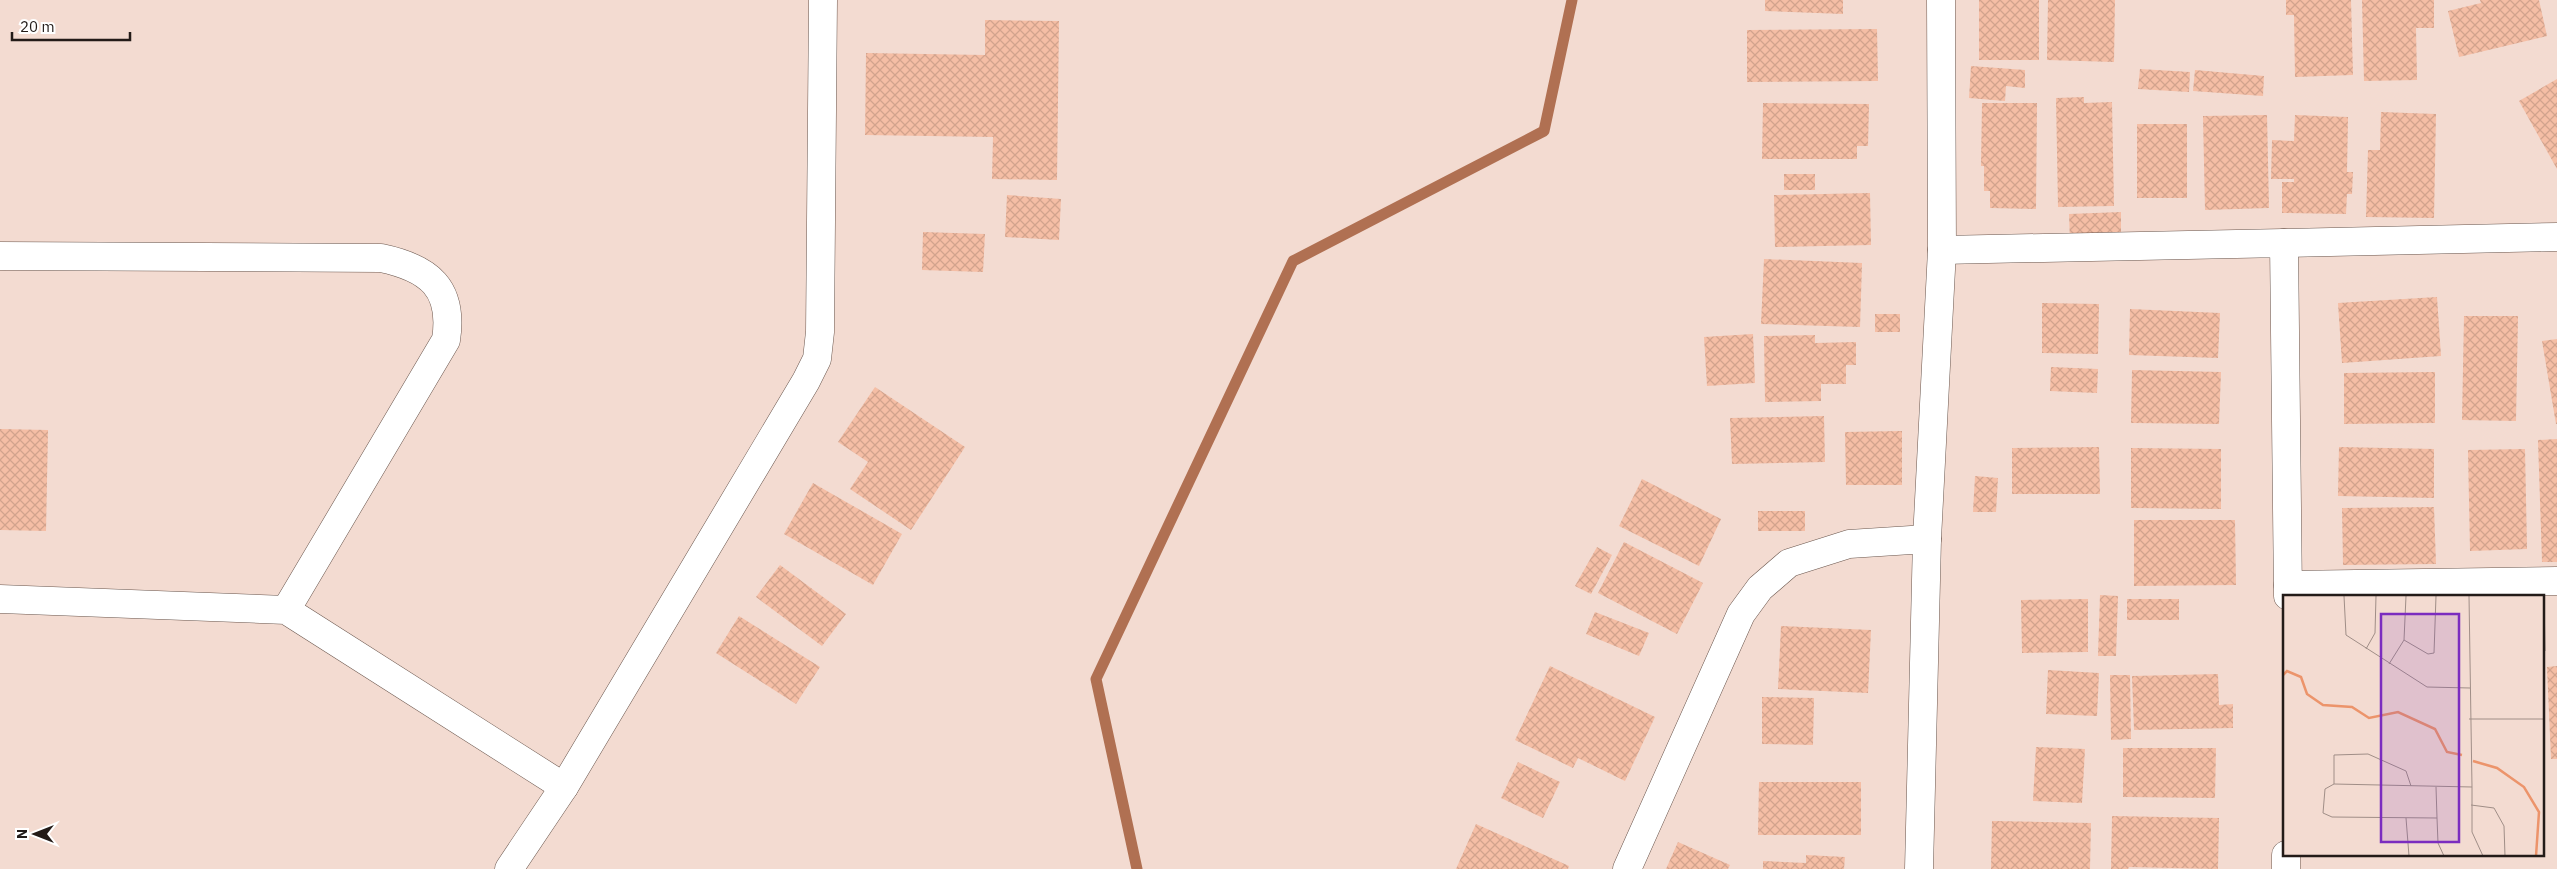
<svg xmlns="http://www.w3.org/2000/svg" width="2557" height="869" font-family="'IBM Plex Sans',sans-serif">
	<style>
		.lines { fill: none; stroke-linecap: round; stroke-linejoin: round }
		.stream { stroke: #b07052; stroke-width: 11 }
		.building { fill: url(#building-cross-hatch) }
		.minor-casing { stroke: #6a564d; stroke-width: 29 }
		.minor { stroke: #fff; stroke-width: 28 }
		.inset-river { fill: none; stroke: #ec946b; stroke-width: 2.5 }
		.inset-road { fill: none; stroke: #a08e87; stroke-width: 1 }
		.view { fill: #7b2cbf; fill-opacity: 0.15; stroke: #7b2cbf; stroke-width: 2.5 }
		.inset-edge { fill: none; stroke: #231b18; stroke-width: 2.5 }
	</style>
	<defs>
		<pattern id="building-cross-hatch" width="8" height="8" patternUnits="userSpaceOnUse" patternTransform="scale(1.25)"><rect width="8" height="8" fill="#f5bea5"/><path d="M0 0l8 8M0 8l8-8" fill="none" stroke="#d2a38d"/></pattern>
	</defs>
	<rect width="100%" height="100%" fill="#f3dbd1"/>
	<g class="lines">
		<!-- stream -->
		<polyline class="stream" points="1137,869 1096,679 1293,261 1544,131 1572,0"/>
	</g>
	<!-- building -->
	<g class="building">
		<polygon points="1765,0 1843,0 1843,14 1765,11"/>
		<rect x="1979" y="0" width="60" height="60"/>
		<polygon points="2048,0 2115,0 2114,62 2047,60"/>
		<polygon points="2286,0 2351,0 2353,75 2295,77 2294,15 2286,15"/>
		<polygon points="2362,0 2434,0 2434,28 2416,28 2417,80 2364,81"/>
		<polygon points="2480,0 2539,0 2547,36 2459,57 2448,11 2481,3"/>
		<polygon points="985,20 1059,21 1057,180 992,179 993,137 865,135 866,53 985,55"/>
		<polygon points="1877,29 1878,81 1747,82 1747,30"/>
		<polygon points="1971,66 2025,70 2025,88 2006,86 2005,101 1969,98"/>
		<polygon points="2140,69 2190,72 2189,92 2138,89"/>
		<polygon points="2195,70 2264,76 2263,96 2193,91"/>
		<polygon points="2557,79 2557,169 2519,101"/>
		<polygon points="2084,97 2084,103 2112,102 2114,206 2058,207 2056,98"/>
		<polygon points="1763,103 1869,104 1868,146 1857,146 1857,159 1762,159"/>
		<polygon points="1982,103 2037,103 2036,209 1990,208 1990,191 1984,191 1984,166 1981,166"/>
		<polygon points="2381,112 2436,114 2434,218 2366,217 2368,150 2380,150"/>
		<polygon points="2267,115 2269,208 2205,210 2203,116"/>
		<polygon points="2295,115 2348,117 2347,172 2353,172 2352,194 2347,194 2346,214 2282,213 2282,182 2294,182 2294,179 2271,179 2272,140 2294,141"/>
		<rect x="2137" y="124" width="50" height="74"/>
		<rect x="1784" y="174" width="31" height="16"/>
		<polygon points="1870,193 1871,245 1775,247 1774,195"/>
		<polygon points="1007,195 1061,199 1059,240 1005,237"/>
		<polygon points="2121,212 2121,242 2070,242 2069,214"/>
		<polygon points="923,232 985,234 983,272 922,270"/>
		<polygon points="1764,259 1862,263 1860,327 1761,324"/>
		<polygon points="2437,297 2441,356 2342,363 2338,303"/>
		<polygon points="2042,303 2099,304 2098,354 2042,353"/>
		<polygon points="2130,309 2220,313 2218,358 2129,355"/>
		<rect x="1875" y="314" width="25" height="18"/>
		<polygon points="2464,316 2518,316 2516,421 2462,420"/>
		<polygon points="1753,334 1755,383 1707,386 1704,337"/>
		<polygon points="1815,335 1815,343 1856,342 1856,365 1846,365 1846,384 1821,384 1821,401 1765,402 1764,336"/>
		<polygon points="2557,339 2557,424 2556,424 2542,341"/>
		<polygon points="2051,367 2098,369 2097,393 2050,391"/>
		<polygon points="2132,370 2221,372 2219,424 2131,423"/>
		<polygon points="2435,372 2435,423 2344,424 2344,373"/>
		<polygon points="875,387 965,447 911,530 850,489 868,462 838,442"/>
		<polygon points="1824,416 1825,462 1732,464 1730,418"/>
		<polygon points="0,429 48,430 46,531 0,530"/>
		<polygon points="1902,431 1902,485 1846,485 1845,432"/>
		<polygon points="2557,439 2557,562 2542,562 2538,440"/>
		<polygon points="2099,447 2100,494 2012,494 2012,448"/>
		<polygon points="2339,447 2434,449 2434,498 2338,496"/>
		<polygon points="2131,448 2221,449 2221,509 2131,508"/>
		<polygon points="2525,449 2527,549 2470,551 2468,450"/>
		<polygon points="1975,476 1998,478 1996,512 1973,512"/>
		<polygon points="1642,479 1721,519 1699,566 1619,526"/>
		<polygon points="813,483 902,534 873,585 784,534"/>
		<polygon points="2434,507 2436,564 2343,565 2342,508"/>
		<rect x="1758" y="511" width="47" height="20"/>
		<polygon points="2134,520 2235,520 2236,585 2134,586"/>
		<polygon points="1624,542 1703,583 1677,634 1598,593"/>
		<polygon points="1597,547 1612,555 1591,594 1575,586"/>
		<polygon points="780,565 846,614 822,646 756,597"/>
		<polygon points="2100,595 2118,596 2116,656 2098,656"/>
		<polygon points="2088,599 2088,652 2022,653 2021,600"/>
		<rect x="2127" y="599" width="52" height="21"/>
		<polygon points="1595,612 1649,633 1639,656 1586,634"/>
		<polygon points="739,616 820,667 796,704 716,653"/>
		<polygon points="1781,626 1871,630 1868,693 1778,689"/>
		<polygon points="1550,666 1655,717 1625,781 1578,758 1573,768 1515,740"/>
		<polygon points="2557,666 2557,759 2551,759 2547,667"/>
		<polygon points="2048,670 2099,673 2097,716 2046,714"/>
		<polygon points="2218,674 2219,705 2233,704 2233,728 2134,730 2132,676"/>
		<polygon points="2110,675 2130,675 2131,739 2111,740"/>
		<polygon points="1762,697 1814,698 1813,745 1762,744"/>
		<polygon points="2036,747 2085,749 2082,803 2033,801"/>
		<polygon points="2123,748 2216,748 2215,798 2123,797"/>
		<polygon points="1518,762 1560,782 1543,818 1501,798"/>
		<polygon points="1759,782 1861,782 1861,835 1758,835"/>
		<polygon points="2112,816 2219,818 2218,869 2129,867 2128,869 2111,869"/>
		<polygon points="1992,821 2091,823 2090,869 1991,869"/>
		<polygon points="1476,824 1569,866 1568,869 1456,869"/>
		<polygon points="1678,842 1730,865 1728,869 1666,869"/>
		<polygon points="1806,855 1845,857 1844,869 1763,869 1763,861 1806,863"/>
	</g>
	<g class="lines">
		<defs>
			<g id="minor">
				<polyline points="2284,243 2557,237"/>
				<polyline points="1942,250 2284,243 2288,596"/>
				<path d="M0,256L381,258C429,268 454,288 446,340L286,610"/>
				<polyline points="2288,585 2557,581"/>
				<polyline points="0,599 286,610 564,787"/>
				<polyline points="509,869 564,787 806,381 817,359 820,332 823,0"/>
				<polyline points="1627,869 1741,614 1760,588 1789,563 1849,544 1927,539"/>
				<polyline points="1919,869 1927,539 1942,250 1941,0"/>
				<polyline points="2286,869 2286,855"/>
			</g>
		</defs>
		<!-- minor casing -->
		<use href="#minor" class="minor-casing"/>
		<!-- minor -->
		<use href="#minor" class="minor"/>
	</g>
	<!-- overview -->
	<g transform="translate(2283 595)">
		<rect width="261" height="261" fill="#f3dbd1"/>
		<path class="inset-river" d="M0,80L4,76L18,82L24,99L40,110L69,112L86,123L115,117L152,134L164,157L179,160M190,166L214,173L241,192L256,217L253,261"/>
		<path class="inset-road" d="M61,1L63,40L144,92L187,93M186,1L189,192M261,1L262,56M121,45L145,59L151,58L153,1M83,54L92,38L93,1M106,69L121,45L123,1M186,124H262M51,189V160L85,159L123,176L128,191M153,192L154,223L49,222L40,218L42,194L51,189L189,192V237L200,261M188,210L211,213L221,231L222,261M123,223L126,261M154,223L155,248L161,261"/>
		<path class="view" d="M98,19H176V247H98Z"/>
		<rect width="261" height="261" class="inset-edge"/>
	</g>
	<!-- north arrow -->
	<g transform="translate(35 834) rotate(270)" stroke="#ffffff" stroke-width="4" paint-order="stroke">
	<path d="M0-4L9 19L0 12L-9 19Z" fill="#231b18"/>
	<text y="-8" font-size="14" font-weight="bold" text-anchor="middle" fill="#231b18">N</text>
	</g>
	<!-- scale -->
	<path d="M12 32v8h118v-8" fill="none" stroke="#231b18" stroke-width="2.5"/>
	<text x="20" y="32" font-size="15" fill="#231b18" stroke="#ffffff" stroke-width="4" paint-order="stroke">20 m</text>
</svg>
